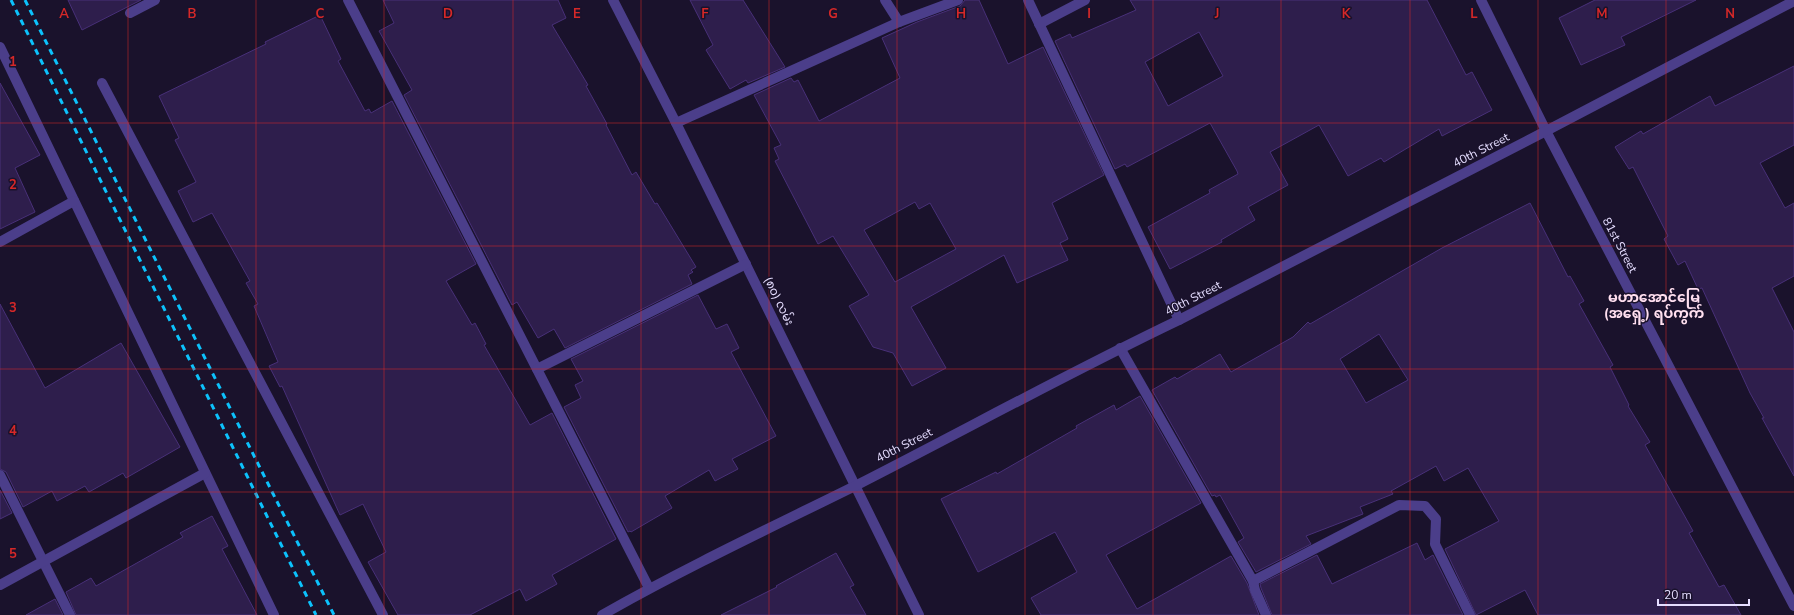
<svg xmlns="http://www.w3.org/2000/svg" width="1794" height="615" font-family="'Nunito Sans','Noto Sans Myanmar',sans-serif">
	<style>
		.building { fill: #2e1e4c; stroke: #483078; fill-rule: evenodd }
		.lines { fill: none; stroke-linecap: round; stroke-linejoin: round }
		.lane { stroke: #4b3e8a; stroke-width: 10 }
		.street { stroke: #4b3e8a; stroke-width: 10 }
		.rail { stroke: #0cc2fc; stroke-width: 3; stroke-dasharray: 6 5; stroke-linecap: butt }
		.grid { fill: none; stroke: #d62828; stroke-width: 1; stroke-opacity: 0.55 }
		.labels { text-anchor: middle; stroke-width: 3; stroke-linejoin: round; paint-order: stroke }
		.street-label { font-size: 12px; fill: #e5ddff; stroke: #1a122c }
		.quarter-label { font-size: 14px; font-weight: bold; fill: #ffdfef; stroke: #1a122c }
		.grid-label { font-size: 13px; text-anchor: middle; font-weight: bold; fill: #d62828; stroke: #1a122c; stroke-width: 3; stroke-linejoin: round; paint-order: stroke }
	</style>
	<rect width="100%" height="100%" fill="#1a122c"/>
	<!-- building -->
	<g class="building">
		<polygon points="68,0 141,0 82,30"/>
		<polygon points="383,0 558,0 566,18 552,25 588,85 586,86 607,124 606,125 632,175 636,172 655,204 657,203 696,267 691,270 693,272 688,275 692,284 565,348 554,329 538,338 517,302 512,305 404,95 412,90 379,31 394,23"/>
		<polygon points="690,0 743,0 785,67 748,83 746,80 730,89 706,50 713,45"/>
		<path d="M965,0H979L1008,64L1043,47L1104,175L1052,203L1068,239L1060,243L1068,260L1017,283L1004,255L911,307L946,368L912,386L893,353L873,347L849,306L869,295L833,236L818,244L775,161L779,159L774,148L781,145L754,95L791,78L794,82L798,80L819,121L900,78L882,38L917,22L960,6ZM915,202L919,209L930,203L956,249L895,282L864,230Z"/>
		<path d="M1130,0H1427L1466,75L1472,72L1492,110L1442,136L1439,129L1384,162L1381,158L1348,176L1319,125L1270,152L1288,185L1248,207L1255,220L1221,240L1222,242L1170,269L1148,227L1210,193L1209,190L1238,174L1237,171L1210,123L1127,167L1125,164L1115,169L1055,41L1070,34L1072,38L1136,10ZM1199,32L1223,76L1168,106L1145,62Z"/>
		<polygon points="1595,0 1696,0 1621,37 1625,45 1581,65 1559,18"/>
		<polygon points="320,15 341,59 338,61 365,111 369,109 371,113 392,101 476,264 446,281 472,325 475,323 486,344 484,345 530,425 552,413 616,539 552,575 557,584 526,601 520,589 470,615 398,615 368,562 386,552 363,504 340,515 282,386 280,387 269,366 278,362 254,306 258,304 246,283 250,281 212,213 193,222 178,191 196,182 175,140 179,138 159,96 266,44 265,42"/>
		<polygon points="1794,66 1794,145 1760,163 1785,208 1794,203 1794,276 1772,288 1794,332 1794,476 1762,418 1764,418 1750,393 1702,288 1698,289 1685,261 1678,265 1664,239 1668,236 1633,167 1629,169 1615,147 1641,131 1643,134 1710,96 1715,106"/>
		<polygon points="0,83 40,155 15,168 35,212 0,229"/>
		<path d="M1530,203L1568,277L1570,276L1584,301L1579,304L1613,365L1610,367L1629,405L1628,406L1650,442L1645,445L1693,531L1689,533L1719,587L1724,585L1741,615H1538L1525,590L1476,615L1445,549L1499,521L1468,468L1444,481L1436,466L1391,491L1393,494L1360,507L1363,514L1306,536L1311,544L1256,572L1238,542L1244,538L1220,495L1216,497L1215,495L1212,496L1152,390L1175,377L1177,379L1220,354L1231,372L1293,337L1308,322L1310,324L1442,248ZM1379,334L1408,380L1366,403L1340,359Z"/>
		<polygon points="698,295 716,329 727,324 739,348 731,352 776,436 732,459 738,469 715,481 709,470 665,496 672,508 631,532 630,531 628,532 564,407 581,398 575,385 583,381 571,359"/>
		<polygon points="0,304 45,388 121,343 180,447 126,478 123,473 89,492 85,486 57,501 52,491 23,507 6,472 0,469"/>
		<polygon points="1140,396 1201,503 1106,555 1137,609 1231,556 1247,583 1259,615 1041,615 1031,598 1077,572 1055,532 978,572 941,499 996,472 997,474 1077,428 1076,426 1114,405 1116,410"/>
		<polygon points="0,490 12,513 0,519"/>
		<polygon points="212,516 228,546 222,549 257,615 76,615 66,592 91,578 96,586 183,537 180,533"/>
		<polygon points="1417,543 1425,560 1433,555 1463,615 1272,615 1261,588 1260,584 1317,555 1332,584"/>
		<polygon points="836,553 854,585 850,587 866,615 721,615 777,587 776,586"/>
		<polygon points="55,599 63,615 26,615"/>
	</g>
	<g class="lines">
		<!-- lane -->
		<polyline class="lane" points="102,83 383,615"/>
		<!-- street -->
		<g class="street">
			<polyline points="348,0 649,588"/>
			<polyline points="613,0 676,123 919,615"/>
			<polyline points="885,0 899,22"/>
			<polyline points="1028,0 1179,320"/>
			<polyline points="1481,0 1546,131 1794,606"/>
			<polyline points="130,13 155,0"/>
			<polyline points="1039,24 1085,0"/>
			<polyline points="0,47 274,615"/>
			<polyline points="676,123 899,22 958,0"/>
			<polyline points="0,242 74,201"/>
			<polyline points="1120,348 1253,581 1255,590 1266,615"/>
			<polyline points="537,369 746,264"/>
			<polyline points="0,475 70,615"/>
			<polyline points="1253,581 1399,505 1425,506 1436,519 1435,544 1470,615"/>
			<polyline points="0,585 205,473"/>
			<path d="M602,615C685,568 770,528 855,486C963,431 1070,372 1179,320L1546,131L1794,1"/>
		</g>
		<!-- rail -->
		<g class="rail">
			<polyline points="11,0 316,615"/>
			<polyline points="25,0 334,615"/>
		</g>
	</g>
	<!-- grid -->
	<path class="grid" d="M128,0V615M256,0V615M384,0V615M513,0V615M641,0V615M769,0V615M897,0V615M1025,0V615M1153,0V615M1281,0V615M1410,0V615M1538,0V615M1666,0V615M0,123H1794M0,246H1794M0,369H1794M0,492H1794"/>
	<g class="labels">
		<!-- street labels -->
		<g class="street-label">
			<text transform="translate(1481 150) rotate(-27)" y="4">40th Street</text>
			<text transform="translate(1620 245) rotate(62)" y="4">81st Street</text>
			<text transform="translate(1193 298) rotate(-27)" y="4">40th Street</text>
			<text transform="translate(779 301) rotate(64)" y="4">(၈၀) လမ်း</text>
			<text transform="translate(904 445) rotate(-27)" y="4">40th Street</text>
		</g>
		<!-- quarter labels -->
		<g class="quarter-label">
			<text x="1654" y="302">မဟာအောင်မြေ<tspan x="1654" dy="16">(အရှေ့) ရပ်ကွက်</tspan></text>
		</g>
	</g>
	<g class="grid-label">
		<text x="64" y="18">A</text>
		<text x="192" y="18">B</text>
		<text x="320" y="18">C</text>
		<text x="448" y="18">D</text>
		<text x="577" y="18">E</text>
		<text x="705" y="18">F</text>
		<text x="833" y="18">G</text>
		<text x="961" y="18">H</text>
		<text x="1089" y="18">I</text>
		<text x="1217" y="18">J</text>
		<text x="1346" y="18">K</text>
		<text x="1474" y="18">L</text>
		<text x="1602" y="18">M</text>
		<text x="1730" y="18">N</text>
		<text x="13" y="66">1</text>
		<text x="13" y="189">2</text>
		<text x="13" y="312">3</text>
		<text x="13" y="435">4</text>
		<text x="13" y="558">5</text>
	</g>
	<!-- scale -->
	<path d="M1658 599v6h91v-6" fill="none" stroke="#e5ddff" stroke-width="2"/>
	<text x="1664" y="599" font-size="12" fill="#e5ddff" stroke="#1a122c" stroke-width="3" paint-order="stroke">20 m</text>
</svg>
